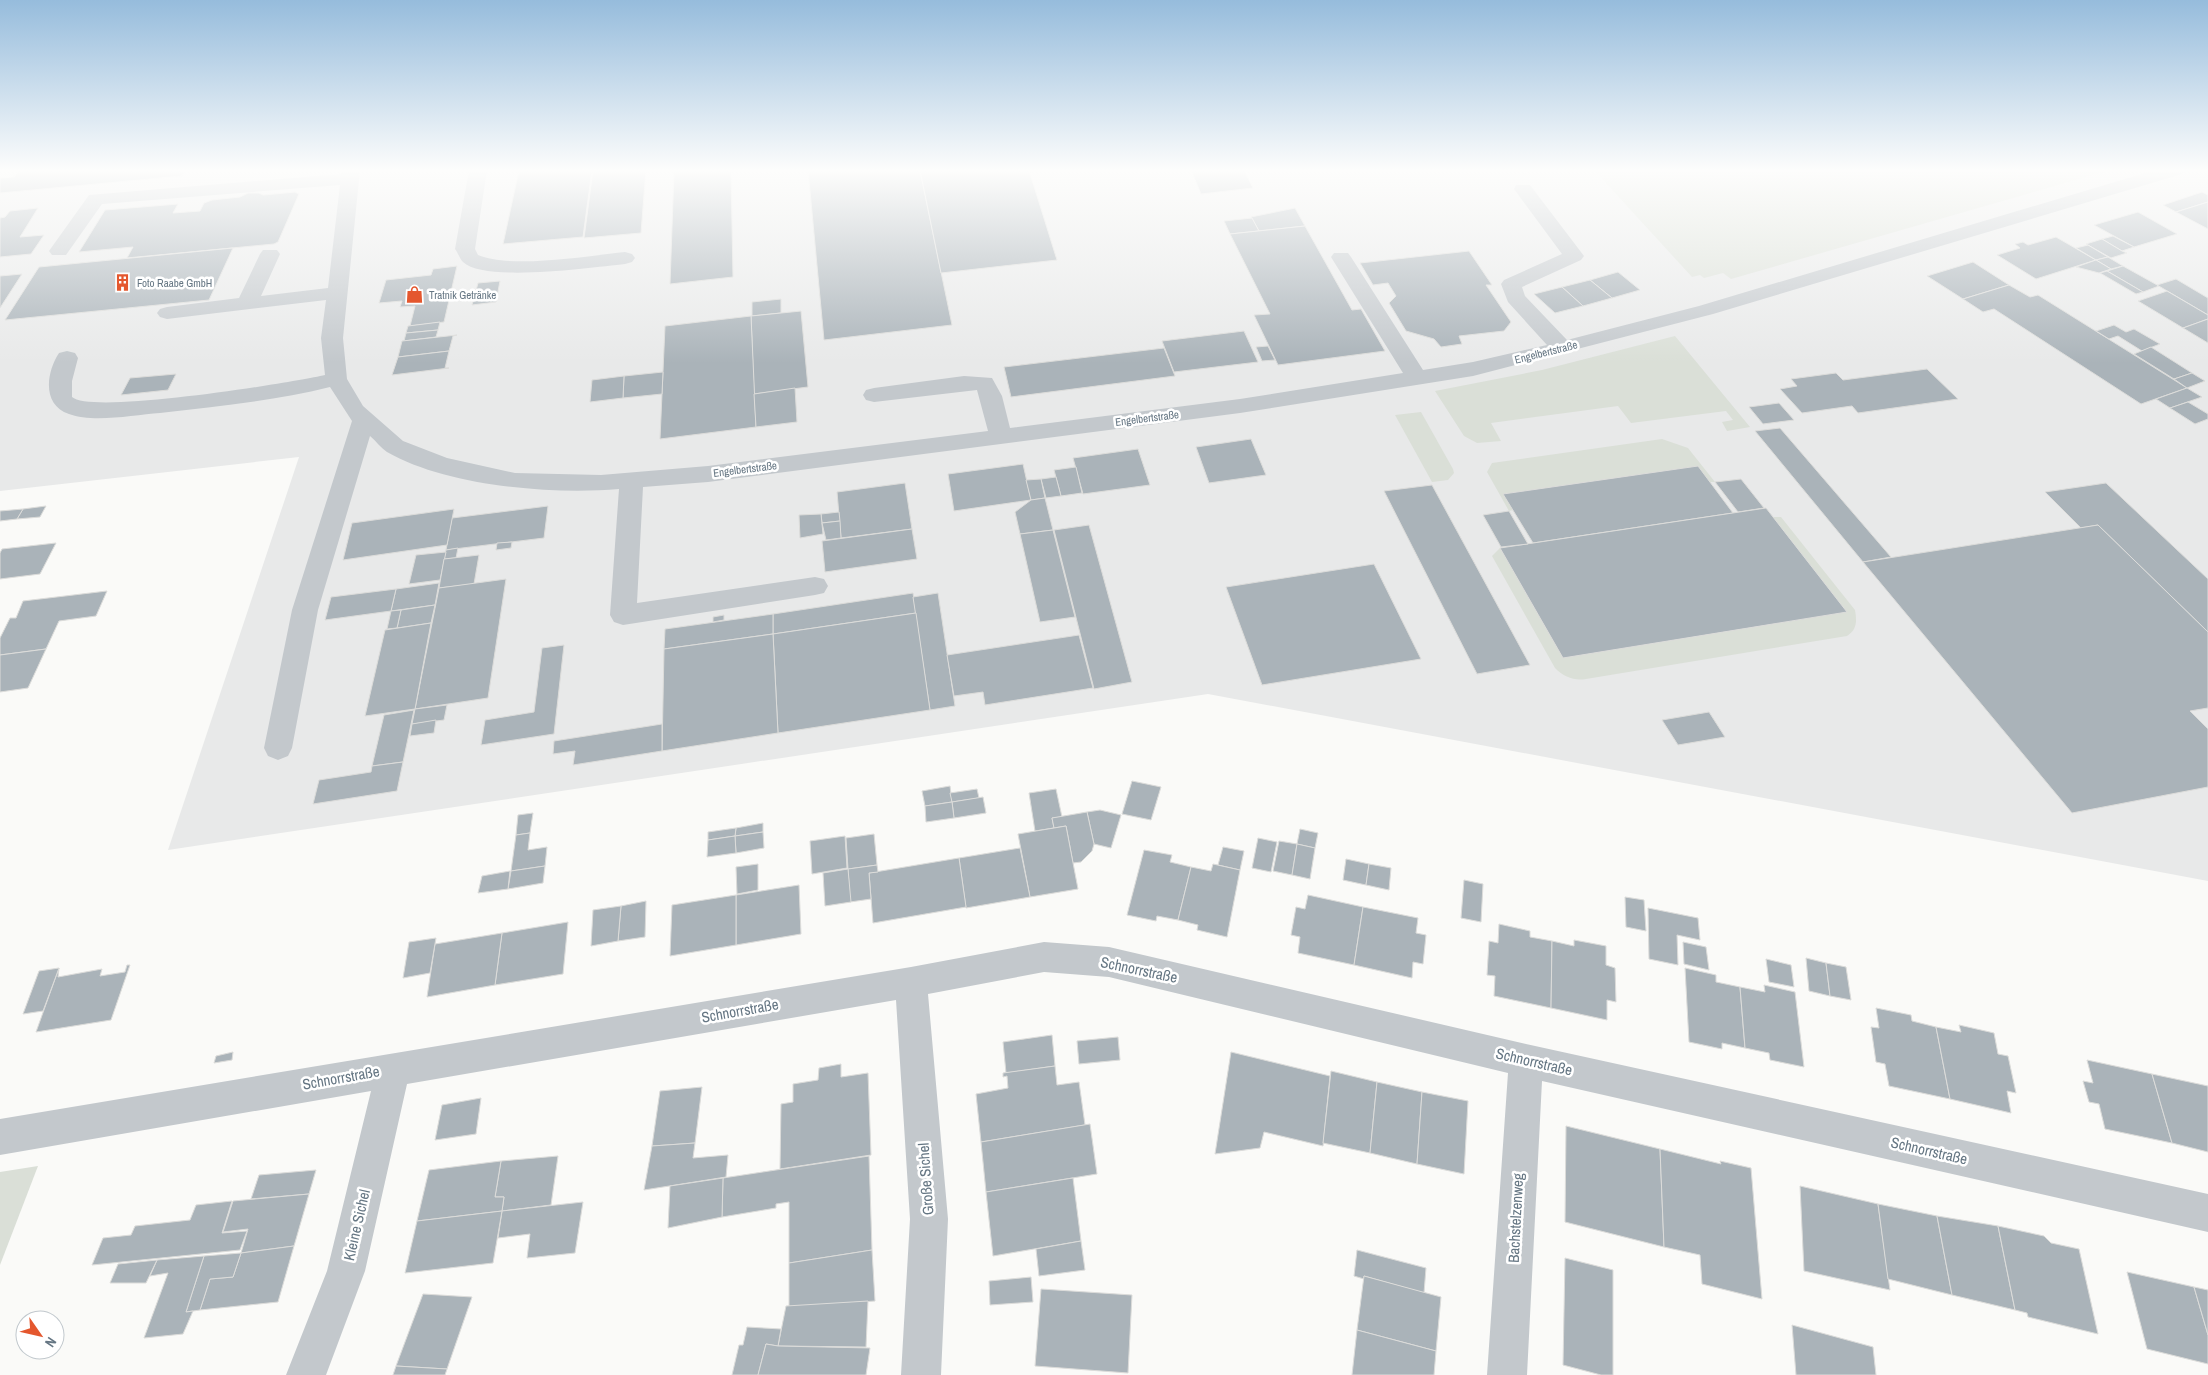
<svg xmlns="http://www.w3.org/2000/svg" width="2208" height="1375" font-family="'Archivo Narrow',sans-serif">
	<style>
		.built { fill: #e8e9e9 }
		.green { fill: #dadfd7 }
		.building { fill: #aab3b9; stroke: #dcdcda }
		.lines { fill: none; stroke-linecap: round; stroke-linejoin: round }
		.minor { fill: #c3c8cc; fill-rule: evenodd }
		.labels { text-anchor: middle; stroke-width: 5; stroke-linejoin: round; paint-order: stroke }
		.far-poi-label { font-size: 11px; fill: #657683; stroke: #fff; text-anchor: start }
		.far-street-label { font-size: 11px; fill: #657683; stroke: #fff }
		.near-street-label { font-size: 15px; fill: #657683; stroke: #fff }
	</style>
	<rect width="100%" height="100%" fill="#fafaf8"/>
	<!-- built -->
	<polygon class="built" points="0,171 2208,171 2208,881 1208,694 168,850 299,457 0,491"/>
	<!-- green -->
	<g class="green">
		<polygon points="1595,171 2107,171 1731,279 1723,273 1704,278 1700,275 1692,277"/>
		<polygon points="1675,336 1750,427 1727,431 1722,422 1733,420 1726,411 1631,423 1618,406 1491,423 1501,441 1477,443 1464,436 1435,391 1542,370"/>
		<polygon points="1421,412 1453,469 1454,473 1448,480 1432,482 1395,415"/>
		<polygon points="1662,439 1688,448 1715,482 1710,482 1698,466 1504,494 1513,510 1509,511 1487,472 1492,463"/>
		<path d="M1773,517H1781L1855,610C1857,621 1857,630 1847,636L1586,679C1574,681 1564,677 1555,668L1492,556L1500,548L1563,658L1847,612Z"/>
		<polygon points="38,1166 0,1265 0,1172"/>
	</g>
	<!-- building -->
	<g class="building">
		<polygon points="19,170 185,170 182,176 0,193 0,178 14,177"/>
		<polygon points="519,170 592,170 583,237 503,244"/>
		<polygon points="593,170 646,170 641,233 584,238"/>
		<polygon points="674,170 731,170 733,277 670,284"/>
		<polygon points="808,170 920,170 952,325 824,340"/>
		<polygon points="920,170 1029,170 1057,260 941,273"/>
		<polygon points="1191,170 1244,170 1253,188 1201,194"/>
		<polygon points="295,192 299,194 278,242 274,244 127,258 133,247 79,252 105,210 178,204 173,213 200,211 204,203 212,200 240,197 248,193 259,193 263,195"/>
		<polygon points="2202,192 2208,195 2208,202 2176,212 2163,205"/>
		<polygon points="2208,202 2208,229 2176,212"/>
		<polygon points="38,208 20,237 44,235 31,254 0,257 0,218 5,217 10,211"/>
		<polygon points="1295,208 1305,226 1259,231 1251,217"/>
		<polygon points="2138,212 2177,234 2134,247 2094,225"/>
		<polygon points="1252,218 1259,231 1230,234 1224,221"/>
		<polygon points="1305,226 1352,310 1361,309 1385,351 1278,365 1254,315 1270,314 1230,234"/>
		<polygon points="2113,236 2134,247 2122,251 2102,239"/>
		<polygon points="2056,237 2096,260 2036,279 1997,255 2020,248 2015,244 2023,242 2028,245"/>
		<polygon points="2102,239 2122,251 2127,253 2111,258 2086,244"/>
		<polygon points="2088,245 2108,257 2096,260 2076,248"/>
		<polygon points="233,248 209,300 5,320 39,267"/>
		<polygon points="1469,251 1492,285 1486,285 1511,322 1504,331 1459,336 1462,344 1441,347 1434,339 1406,331 1389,303 1396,296 1388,283 1373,285 1360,263"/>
		<polygon points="2108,257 2123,266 2111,269 2096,260"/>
		<polygon points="2096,260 2111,269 2099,273 2076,267"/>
		<polygon points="1973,262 2009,285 1963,299 1927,276"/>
		<polygon points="457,266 444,322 410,326 415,306 400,307 402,301 379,303 386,280 431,275 433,269"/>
		<polygon points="2123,266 2159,286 2143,292 2107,271"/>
		<polygon points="2107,271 2143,292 2136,294 2100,273"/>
		<polygon points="1618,272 1640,290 1612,298 1590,280"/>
		<polygon points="22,274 0,308 0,276"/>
		<polygon points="2176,279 2208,298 2208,315 2157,285"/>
		<polygon points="1590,280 1612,298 1583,306 1562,287"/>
		<polygon points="500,281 496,302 472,305 478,283"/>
		<polygon points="2009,285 2030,297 2038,295 2187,388 2141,404 1994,309 1983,312 1963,299"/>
		<polygon points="1562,287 1583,306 1555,313 1534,294"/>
		<polygon points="2167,291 2208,315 2208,319 2183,328 2138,301"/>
		<polygon points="781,299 781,313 752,316 752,302"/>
		<polygon points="801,311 808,387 754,394 751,316"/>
		<polygon points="751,316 756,427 660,439 665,326"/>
		<polygon points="2208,319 2208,343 2183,328"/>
		<polygon points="440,322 438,330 406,333 408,326"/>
		<polygon points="2114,325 2126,332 2134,329 2160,344 2142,351 2118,336 2109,339 2096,331"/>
		<polygon points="438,330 436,337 404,341 406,333"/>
		<polygon points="1244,331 1258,362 1174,372 1162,341"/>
		<polygon points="457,335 453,336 449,351 398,357 402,341"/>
		<polygon points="1268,346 1275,360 1262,361 1256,347"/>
		<polygon points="2151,347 2192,373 2174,379 2134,354"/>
		<polygon points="1164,348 1175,376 1011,397 1004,367"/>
		<polygon points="449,351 445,368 449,368 392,375 398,357"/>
		<polygon points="1927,369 1958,399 1858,413 1852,406 1802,413 1780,389 1797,386 1791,379 1836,373 1843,380"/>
		<polygon points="663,372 662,394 623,398 624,376"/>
		<polygon points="2192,373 2205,381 2187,388 2174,379"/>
		<polygon points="176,374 168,390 121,395 130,378"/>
		<polygon points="624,376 623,398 590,402 592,380"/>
		<polygon points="795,388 797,422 756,427 754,394"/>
		<polygon points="2187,388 2202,397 2170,408 2156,399"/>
		<polygon points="2188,402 2208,414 2208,419 2195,424 2170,408"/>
		<polygon points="1779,403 1794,420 1763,424 1749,407"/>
		<polygon points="1780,428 1891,557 1863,562 1755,431"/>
		<polygon points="1251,439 1266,475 1209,483 1196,447"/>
		<polygon points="1138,449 1150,485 1083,494 1073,458"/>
		<polygon points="1023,464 1031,500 954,511 948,474"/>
		<polygon points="1698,466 1733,513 1533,543 1503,494"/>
		<polygon points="1076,467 1082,493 1061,496 1054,470"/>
		<polygon points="1056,477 1061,496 1046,498 1041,479"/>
		<polygon points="1041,479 1045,498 1031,500 1026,480"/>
		<polygon points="1741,479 1764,508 1738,512 1715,482"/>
		<polygon points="905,483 912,529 841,538 837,492"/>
		<polygon points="2106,483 2208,579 2208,632 2098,525 2081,528 2045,492"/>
		<polygon points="1432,485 1530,665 1477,674 1384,491"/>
		<polygon points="1045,498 1053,530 1020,534 1015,512 1031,500"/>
		<polygon points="46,506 40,517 17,519 23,509"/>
		<polygon points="548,506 544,538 446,550 452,518"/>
		<polygon points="1766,508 1847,612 1563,658 1500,548"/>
		<polygon points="23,509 17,519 0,521 0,511"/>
		<polygon points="454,509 447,545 343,560 352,523"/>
		<polygon points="1509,511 1528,544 1501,547 1483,515"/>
		<polygon points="839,512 840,521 822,523 821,514"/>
		<polygon points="821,514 823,534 800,538 799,515"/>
		<polygon points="840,521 841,538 826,540 822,523"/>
		<polygon points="1089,525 1132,682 1094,689 1054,530"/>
		<polygon points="2098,525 2208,632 2208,708 2190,711 2208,729 2208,787 2072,813 1863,562"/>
		<polygon points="912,529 917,559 825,572 822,541"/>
		<polygon points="1053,530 1075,617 1040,622 1020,534"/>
		<polygon points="512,542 511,548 496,550 497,543"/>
		<polygon points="56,543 40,574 0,579 0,553 2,549"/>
		<polygon points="458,548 456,558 444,559 446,550"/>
		<polygon points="446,552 440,580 409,584 416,555"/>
		<polygon points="479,555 474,584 439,588 444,559"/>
		<polygon points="1374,564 1421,659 1262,685 1226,587"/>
		<polygon points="506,579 488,698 415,709 439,588"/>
		<polygon points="439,583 435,605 391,611 396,589"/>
		<polygon points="396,589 391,611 325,620 331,597"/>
		<polygon points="107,591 96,616 59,621 46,649 0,655 0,638 10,618 16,618 23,601"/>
		<polygon points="913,593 916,613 773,634 773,614"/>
		<polygon points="938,593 955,706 930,710 913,597"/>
		<polygon points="435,605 431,623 397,628 401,610"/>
		<polygon points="401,610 397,628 387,629 391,611"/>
		<polygon points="916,613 930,710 778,733 773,634"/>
		<polygon points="773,614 773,634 664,649 665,629"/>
		<polygon points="724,615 724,620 713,622 713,617"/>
		<polygon points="431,623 415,709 365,716 385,630"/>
		<polygon points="773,634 778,733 662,751 664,649"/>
		<polygon points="1079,635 1093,688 985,705 983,692 954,696 947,655"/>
		<polygon points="564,645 554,734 481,745 485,720 534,712 542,648"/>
		<polygon points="46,649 28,688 0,692 0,655"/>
		<polygon points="447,705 444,720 412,724 415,709"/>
		<polygon points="414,710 403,762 372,766 384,715"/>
		<polygon points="1709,712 1725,737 1678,745 1662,720"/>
		<polygon points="436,720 434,733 410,736 412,724"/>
		<polygon points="662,724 662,751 573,765 575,751 553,754 554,741"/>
		<polygon points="403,762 397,791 313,804 319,780 371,772 372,766"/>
		<polygon points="1132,781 1161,787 1151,820 1122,814"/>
		<polygon points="950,786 952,802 925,806 922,791"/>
		<polygon points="977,789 979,798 952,802 950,793"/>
		<polygon points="1056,789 1062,817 1052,818 1054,828 1035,831 1029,793"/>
		<polygon points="983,797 986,813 954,818 952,802"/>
		<polygon points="952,802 954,818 926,822 925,806"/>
		<polygon points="1100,810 1121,815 1111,848 1094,844 1087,812"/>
		<polygon points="1087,812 1094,844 1092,851 1081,862 1073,863 1066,826 1054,828 1052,818"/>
		<polygon points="533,813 530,833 516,835 518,815"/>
		<polygon points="763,823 763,832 735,836 736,828"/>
		<polygon points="1066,826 1078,889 1030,897 1018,834"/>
		<polygon points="736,828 735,836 708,840 708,832"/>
		<polygon points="1300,829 1318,833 1315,848 1297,844"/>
		<polygon points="763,832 764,848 736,853 735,836"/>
		<polygon points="530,833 528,850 547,847 545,866 511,871 516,835"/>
		<polygon points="874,834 877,865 848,869 846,838"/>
		<polygon points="735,836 736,853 707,857 708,840"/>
		<polygon points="845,836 847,868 812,874 810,841"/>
		<polygon points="1258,838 1277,842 1271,872 1252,868"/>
		<polygon points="1279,841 1297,844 1292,875 1273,871"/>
		<polygon points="1297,844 1315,848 1310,879 1292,875"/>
		<polygon points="1223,847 1244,851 1240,870 1218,865"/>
		<polygon points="1020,848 1030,897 966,908 959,858"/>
		<polygon points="1144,850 1172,855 1170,862 1191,867 1178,920 1157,916 1156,921 1127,915"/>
		<polygon points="959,858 966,907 873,923 869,873"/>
		<polygon points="1346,859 1369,864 1366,885 1343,880"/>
		<polygon points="758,864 758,890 737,894 736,867"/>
		<polygon points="1213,864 1240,870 1227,937 1197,930 1198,925 1178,920 1191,867 1211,871"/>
		<polygon points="1369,864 1391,868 1389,890 1366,885"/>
		<polygon points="877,865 878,872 869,873 871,899 850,902 848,869"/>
		<polygon points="545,866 543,883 508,889 511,871"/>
		<polygon points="848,869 851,902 825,906 823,873"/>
		<polygon points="510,871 508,889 478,893 482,876"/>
		<polygon points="1464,880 1483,884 1481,922 1461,918"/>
		<polygon points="799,885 801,934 736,945 736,895"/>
		<polygon points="736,895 736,945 670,956 672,905"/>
		<polygon points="1308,895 1363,907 1354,965 1298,953 1300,937 1291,935 1296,907 1305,909"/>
		<polygon points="1625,897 1644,900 1646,931 1626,927"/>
		<polygon points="646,901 645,937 618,941 621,906"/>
		<polygon points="621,906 618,941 591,946 593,910"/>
		<polygon points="1363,907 1418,918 1416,933 1426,935 1423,964 1413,962 1412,978 1354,965"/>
		<polygon points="1648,908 1698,918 1700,940 1677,935 1678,965 1649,959"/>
		<polygon points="568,922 563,974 495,985 502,933"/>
		<polygon points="1499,924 1530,931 1530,937 1552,941 1551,1008 1494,996 1495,976 1487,975 1489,941 1498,943"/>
		<polygon points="502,933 495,985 427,997 435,944"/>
		<polygon points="436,938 430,973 403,978 409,942"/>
		<polygon points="1574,940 1606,946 1606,965 1615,968 1616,1002 1607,1000 1607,1020 1551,1008 1552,941 1574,946"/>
		<polygon points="1683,942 1706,947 1709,970 1684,964"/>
		<polygon points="1806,958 1826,963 1830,996 1809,991"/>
		<polygon points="1766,959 1791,965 1794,987 1769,982"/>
		<polygon points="1826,963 1846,967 1851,1000 1830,996"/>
		<polygon points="127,965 130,965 111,1020 36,1032 59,968 58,977 102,969 100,976 125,972"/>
		<polygon points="59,968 43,1011 23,1014 39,971"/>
		<polygon points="1685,968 1716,975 1716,982 1740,987 1745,1048 1722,1043 1722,1049 1689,1042"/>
		<polygon points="1764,985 1795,992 1804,1067 1770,1060 1769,1053 1745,1048 1740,987 1765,992"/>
		<polygon points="1876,1008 1911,1015 1912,1021 1936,1027 1950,1099 1889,1086 1885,1064 1876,1062 1871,1027 1879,1028"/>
		<polygon points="1959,1025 1994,1033 1998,1054 2008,1056 2016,1093 2007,1091 2011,1113 1950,1099 1936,1027 1961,1032"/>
		<polygon points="1052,1035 1055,1066 1006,1073 1003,1042"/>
		<polygon points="1118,1037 1120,1060 1079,1064 1077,1041"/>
		<polygon points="233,1052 232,1060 214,1063 216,1056"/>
		<polygon points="1231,1052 1330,1076 1323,1146 1264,1132 1260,1148 1215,1154"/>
		<polygon points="2087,1060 2152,1074 2172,1143 2105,1129 2099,1104 2089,1102 2083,1081 2093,1083"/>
		<polygon points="841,1064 841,1077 868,1073 871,1155 780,1169 781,1104 793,1102 793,1084 818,1080 819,1068"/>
		<polygon points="1055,1066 1057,1085 1079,1082 1085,1125 981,1142 976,1094 1008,1088 1007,1076 1003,1077 1003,1073"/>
		<polygon points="1331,1071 1377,1082 1370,1153 1323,1143"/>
		<polygon points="2152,1074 2208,1086 2208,1152 2172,1143"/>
		<polygon points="1377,1082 1422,1092 1417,1164 1370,1153"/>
		<polygon points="702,1087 695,1143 652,1146 660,1091"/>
		<polygon points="1422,1092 1468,1101 1464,1174 1417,1164"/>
		<polygon points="481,1098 476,1134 435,1140 442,1105"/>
		<polygon points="1090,1124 1097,1174 986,1192 981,1142"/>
		<polygon points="1566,1126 1660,1149 1664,1247 1565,1222"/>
		<polygon points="695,1143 693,1158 728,1155 726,1177 644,1190 652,1146"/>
		<polygon points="1660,1149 1721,1164 1720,1161 1751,1168 1762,1299 1702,1284 1700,1255 1664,1247"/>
		<polygon points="558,1156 551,1205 502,1211 504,1197 495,1197 501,1161"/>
		<polygon points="869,1156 872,1250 789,1263 789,1202 776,1204 776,1208 722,1217 723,1178"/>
		<polygon points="501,1161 495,1197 504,1197 502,1211 417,1221 429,1170"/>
		<polygon points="316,1170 309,1194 251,1199 259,1175"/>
		<polygon points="723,1178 722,1217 668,1228 670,1186"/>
		<polygon points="1073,1178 1081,1241 993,1256 986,1192"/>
		<polygon points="1800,1186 1878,1204 1890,1290 1804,1271"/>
		<polygon points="309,1194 294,1246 241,1253 248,1229 223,1232 233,1201"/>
		<polygon points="232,1201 222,1233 247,1231 240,1250 92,1265 103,1238 131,1235 135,1226 190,1220 196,1205"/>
		<polygon points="583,1202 575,1253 527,1258 530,1234 498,1238 502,1211"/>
		<polygon points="1878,1204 1937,1216 1952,1295 1888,1279"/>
		<polygon points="502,1211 493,1263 405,1273 417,1221"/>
		<polygon points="1937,1216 1998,1226 2015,1310 1952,1295"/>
		<polygon points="1998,1226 2044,1236 2051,1243 2079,1249 2098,1334 2028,1317 2027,1313 2015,1310"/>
		<polygon points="1081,1241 1085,1270 1039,1276 1036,1249"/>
		<polygon points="294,1246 278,1302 200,1310 210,1279 233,1277 241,1253"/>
		<polygon points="872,1250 875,1301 789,1307 789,1263"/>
		<polygon points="1357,1250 1426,1268 1424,1293 1364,1276 1364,1279 1354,1276"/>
		<polygon points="241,1253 233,1277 210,1279 200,1310 186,1312 204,1256"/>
		<polygon points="204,1256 186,1312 193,1311 183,1334 144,1338 168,1273 150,1276 157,1260"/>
		<polygon points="1565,1258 1613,1270 1613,1375 1601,1375 1563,1365"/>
		<polygon points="157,1260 146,1283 110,1283 118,1264"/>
		<polygon points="2127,1272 2194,1287 2208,1335 2208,1364 2147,1349"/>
		<polygon points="1364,1276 1441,1297 1436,1351 1357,1330"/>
		<polygon points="1031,1277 1033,1302 990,1305 989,1281"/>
		<polygon points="2194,1287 2208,1290 2208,1335"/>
		<polygon points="1041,1289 1132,1295 1128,1373 1035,1366"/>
		<polygon points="423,1294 472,1297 447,1369 396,1366"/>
		<polygon points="868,1301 866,1347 778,1346 786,1306"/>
		<polygon points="1792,1325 1873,1347 1876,1375 1796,1375"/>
		<polygon points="747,1327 781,1329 778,1346 766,1344 758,1375 732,1375 739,1345 743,1345"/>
		<polygon points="1357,1330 1436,1351 1434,1375 1352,1375"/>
		<polygon points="766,1344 778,1346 870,1348 866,1375 758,1375"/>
		<polygon points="396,1366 447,1369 445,1375 393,1375"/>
	</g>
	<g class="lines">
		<!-- minor -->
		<g class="minor">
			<path d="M342,170H360L343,338L347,379L363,406L403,441L447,458L515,473L601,475L708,466L988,431L977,390L874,402L866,400L863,395L866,390L874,388L964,376L992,378L1002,396L1010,428L1240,399L1403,373L1331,257L1334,253H1348L1351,257L1423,370L1473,362L1547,345L1508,302L1501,284L1504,280L1562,254L1514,189L1516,185H1530L1584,256L1581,260L1522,287L1525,296L1567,340L1699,306L2155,170H2185L2182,174L1713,314L1473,376L1240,413L708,482L643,487L637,603L815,577L824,579L828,586L824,593L815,595L623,625L614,622L610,615L619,489C552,495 446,486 387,452C381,448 376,441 370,436L318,610L292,748L288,756L278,760L268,756L264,748L292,610L352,421L330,387C274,401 217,406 160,413C134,415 93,423 69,414C42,405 46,373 59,353L67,351L75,353L78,358L72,381V397C92,415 290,383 325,375L321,338L326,300L167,319L160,317L157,313L160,309L167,307L239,298L260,254L263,250H277L280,254L261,296L328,288L340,185L102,204L66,255H52L49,251L89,195L341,174Z"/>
			<path d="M469,170H487L475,249L478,255C512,269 587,256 625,252L632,254L635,258L632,262L625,264C594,267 485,283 463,262C460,259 458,253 455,249Z"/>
			<polygon points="1044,942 1109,947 1526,1044 2208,1194 2208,1232 1542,1081 1527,1375 1487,1375 1508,1073 1109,977 1044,972 928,994 948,1219 941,1375 901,1375 910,1219 896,1000 407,1084 365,1271 326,1375 286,1375 327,1271 371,1091 0,1155 0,1119 911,967"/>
		</g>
	</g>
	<!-- sky -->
	<linearGradient id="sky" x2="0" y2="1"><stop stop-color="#96bcdc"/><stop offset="0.47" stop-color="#fdfdfc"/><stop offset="1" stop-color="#fdfdfc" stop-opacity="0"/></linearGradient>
	<rect width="2208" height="363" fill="url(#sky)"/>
	<!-- icons -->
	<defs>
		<symbol id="building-bare" viewBox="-9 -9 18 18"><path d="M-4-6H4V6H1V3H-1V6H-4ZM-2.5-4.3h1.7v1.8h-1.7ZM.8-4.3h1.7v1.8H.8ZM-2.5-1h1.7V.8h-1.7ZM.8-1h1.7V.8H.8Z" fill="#e4572e" stroke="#fff" stroke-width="2.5" paint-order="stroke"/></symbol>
		<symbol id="shop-bare" viewBox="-9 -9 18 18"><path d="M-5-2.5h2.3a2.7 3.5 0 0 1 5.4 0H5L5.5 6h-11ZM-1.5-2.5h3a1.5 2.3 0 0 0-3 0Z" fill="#e4572e" stroke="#fff" stroke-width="2.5" paint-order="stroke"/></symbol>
	</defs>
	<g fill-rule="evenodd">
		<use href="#building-bare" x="110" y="270" width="25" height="25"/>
		<use href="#shop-bare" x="402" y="282" width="25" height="25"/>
	</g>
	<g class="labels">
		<!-- far-poi labels -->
		<g class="far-poi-label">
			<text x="137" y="287">Foto Raabe GmbH</text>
			<text x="429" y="299">Tratnik Getränke</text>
		</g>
		<!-- far-street labels -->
		<g class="far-street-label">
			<text transform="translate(1546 352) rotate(-14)" y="4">Engelbertstraße</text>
			<text transform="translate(1147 418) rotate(-7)" y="4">Engelbertstraße</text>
			<text transform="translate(745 469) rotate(-7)" y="4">Engelbertstraße</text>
		</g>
		<!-- near-street labels -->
		<g class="near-street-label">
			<text transform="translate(1139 970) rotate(12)" y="5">Schnorrstraße</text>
			<text transform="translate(740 1011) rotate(-10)" y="5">Schnorrstraße</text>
			<text transform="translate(1534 1062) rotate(13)" y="5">Schnorrstraße</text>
			<text transform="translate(341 1078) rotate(-10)" y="5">Schnorrstraße</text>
			<text transform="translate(1929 1151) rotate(13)" y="5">Schnorrstraße</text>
			<text transform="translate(926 1179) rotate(-94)" y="5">Große Sichel</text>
			<text transform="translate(1516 1218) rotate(-87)" y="5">Bachstelzenweg</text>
			<text transform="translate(357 1225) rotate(-77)" y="5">Kleine Sichel</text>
		</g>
	</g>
	<!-- north arrow -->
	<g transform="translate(40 1335) rotate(124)"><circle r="24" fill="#ffffff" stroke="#c1c8cd"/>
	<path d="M0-4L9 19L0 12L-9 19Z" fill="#e4572e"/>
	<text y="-8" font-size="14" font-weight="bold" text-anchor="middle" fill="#657683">N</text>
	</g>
</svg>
